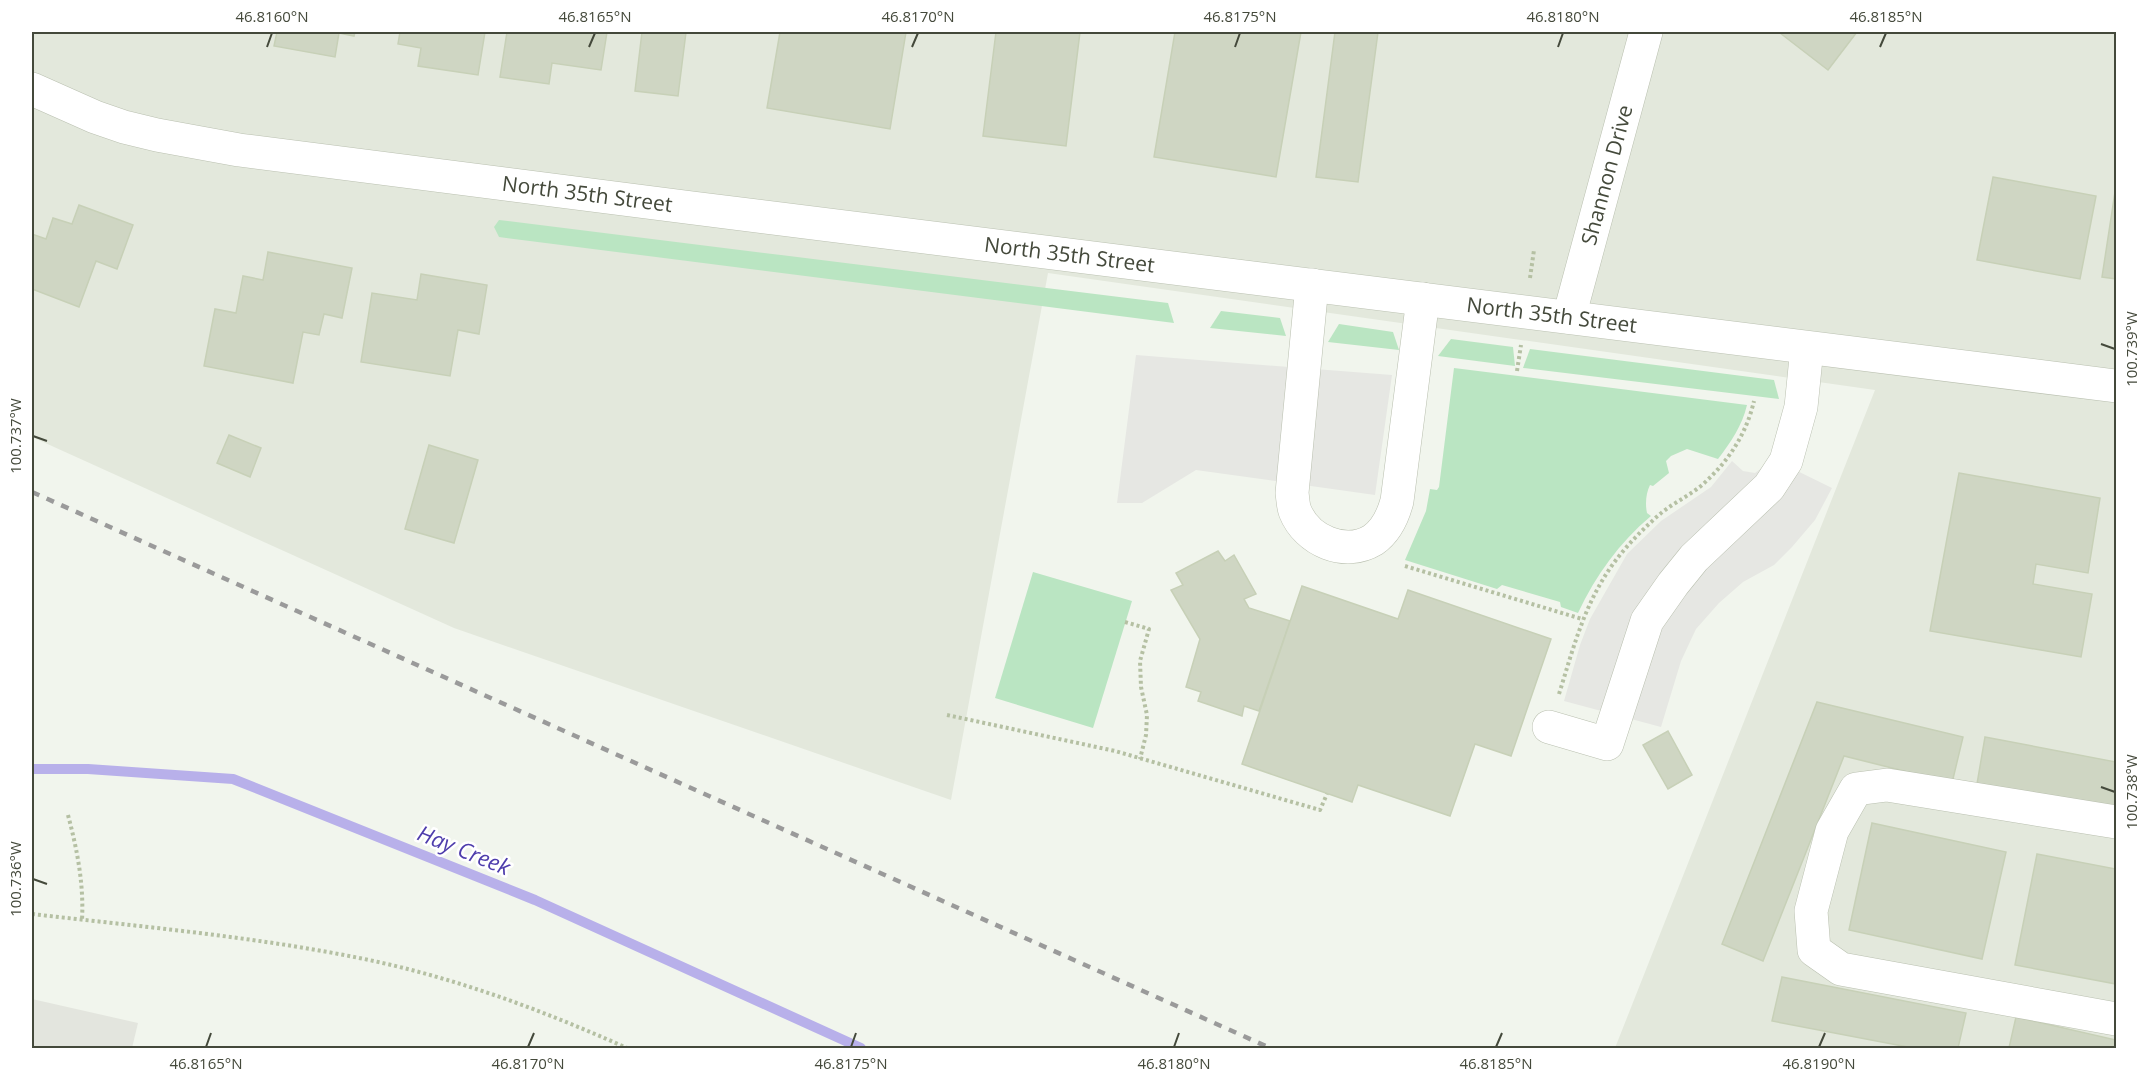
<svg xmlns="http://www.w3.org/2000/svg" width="2148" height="1080" viewBox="0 0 2148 1080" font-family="'Open Sans',sans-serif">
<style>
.residential{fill:#e3e8dc}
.industrial{fill:#e3e5de}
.green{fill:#bae5c2}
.parking{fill:#e6e7e3}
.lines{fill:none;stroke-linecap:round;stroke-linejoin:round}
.stream{stroke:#b8b0ea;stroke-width:10}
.building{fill:#cfd6c3;stroke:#c7d0b7;stroke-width:1.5}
.minor-casing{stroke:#bac0b0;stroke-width:34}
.path{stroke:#b5c0a3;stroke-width:4;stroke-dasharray:3 3;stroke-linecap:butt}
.minor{stroke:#fff;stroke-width:33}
.rail{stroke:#9a9a9a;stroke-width:4.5;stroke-dasharray:8 8;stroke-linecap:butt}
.ticks{fill:none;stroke:#44493b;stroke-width:2}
.labels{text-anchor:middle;stroke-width:5;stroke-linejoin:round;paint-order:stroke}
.street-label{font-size:21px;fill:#44493b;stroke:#fff}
.water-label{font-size:22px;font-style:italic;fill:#4e3dac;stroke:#fff}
.neatline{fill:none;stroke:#44493b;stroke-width:2}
.ticks-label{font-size:15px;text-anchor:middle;fill:#44493b}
</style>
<rect width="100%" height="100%" fill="#f1f5ed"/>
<path class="residential" d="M32 32H2116V1048H1615L1875 390 1048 273 951 800 454 628 32 437Z"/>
<path class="industrial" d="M32 999 138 1023 132 1048H32Z"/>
<g class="green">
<path d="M499 220 1168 303 1174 323 499 237 494 227Z"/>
<path d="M1221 311 1280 318 1286 336 1210 328Z"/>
<path d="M1339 324 1393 332 1399 350 1328 342Z"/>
<path d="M1451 339 1513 347 1515 366 1438 356Z"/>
<path d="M1530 349 1774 380 1779 399 1523 368Z"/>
<path d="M1454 368 1747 405C1742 426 1731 442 1718 459L1687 449 1671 456 1666 461 1669 473 1653 486 1650 485C1646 493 1645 504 1647 513L1651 516C1619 543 1596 575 1578 613L1561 607 1560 602 1502 585 1497 589 1405 560 1426 511 1430 489 1437 490 1439 487Z"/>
<path d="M1033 572 1132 601 1093 728 995 698Z"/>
</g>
<g class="parking">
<path d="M1136 355 1392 375 1375 495 1196 470 1142 503H1117Z"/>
<path d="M1769 457 1832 488 1815 520 1792 547 1774 565 1743 582 1719 603 1696 629 1681 661 1661 727 1564 701 1580 645 1590 619 1627 554 1661 521 1711 487 1732 461 1743 471 1755 473 1763 467Z"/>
</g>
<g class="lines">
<path class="stream" d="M32 769H88L233 779 535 900 861 1048"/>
</g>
<g class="building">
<path d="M277 32H355L354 36 339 33 335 57 274 46Z"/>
<path d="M400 32H485L478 75 418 66 421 48 398 44Z"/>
<path d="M507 32H607L601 70 552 63 549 84 500 77Z"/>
<path d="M642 32H686L678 96 635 91Z"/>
<path d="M780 32H906L890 129 767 108Z"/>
<path d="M996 32H1080L1066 146 983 136Z"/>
<path d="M1175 32H1301L1276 177 1154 157Z"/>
<path d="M1335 32H1378L1358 182 1316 177Z"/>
<path d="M1782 32H1857L1828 70 1780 33Z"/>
<path d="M1993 177 2096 196 2080 279 1977 260Z"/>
<path d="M2115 192H2116V279L2102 277Z"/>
<path d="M79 205 133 225 117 269 96 261 79 307 32 289V234L46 239 53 218 72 224Z"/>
<path d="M268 252 352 268 342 318 324 314 319 335 303 332 293 383 204 366 215 309 236 313 243 276 263 280Z"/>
<path d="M421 274 487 285 479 334 458 330 450 376 361 362 372 293 417 300Z"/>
<path d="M229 435 261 448 250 477 217 463Z"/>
<path d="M429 445 478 460 454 543 405 529Z"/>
<path d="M1959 473 2100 498 2088 573 2036 564 2033 584 2092 594 2081 657 1930 631Z"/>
<path d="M1218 551 1225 561 1234 555 1256 594 1244 599 1249 608 1290 621 1259 711 1244 706 1242 716 1198 701 1201 692 1186 687 1200 639 1171 590 1183 585 1176 573Z"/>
<path d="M1302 586 1398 619 1408 590 1551 639 1511 756 1475 744 1450 816 1358 785 1352 802 1242 764Z"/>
<path d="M1817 702 1963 737 1952 783 1844 756 1763 961 1722 944Z"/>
<path d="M1668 731 1692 775 1668 789 1643 745Z"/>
<path d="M1985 737 2116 762V809L1977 784Z"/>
<path d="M1872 823 2006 852 1982 959 1849 930Z"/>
<path d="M2037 854 2116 869V984L2015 965Z"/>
<path d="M1782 977 1966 1013 1958 1048H1913L1772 1021Z"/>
<path d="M2016 1017 2116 1040V1048H2009Z"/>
</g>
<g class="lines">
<g class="minor-casing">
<g id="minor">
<path id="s1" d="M32 89 95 117 124 127 157 135 239 150 693 208 2116 386"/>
<path d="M1312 285 1292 493C1293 499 1293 506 1295 511 1307 541 1345 557 1373 540 1386 531 1393 516 1397 501L1423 299"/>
<path id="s2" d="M1569 317 1646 32"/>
<path d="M1549 727 1607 744 1647 621 1673 584 1694 558 1769 487 1786 461 1801 407 1807 348"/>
<path d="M2116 822 1887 785 1856 789 1832 831 1811 911 1814 950 1841 969 2116 1019"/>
</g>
</g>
<g class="path">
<path d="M1530 278 1534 250"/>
<path d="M1517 371 1521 345"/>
<path d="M1405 566 1582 619"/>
<path d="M1125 622 1149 629 1140 661 1141 687 1147 715 1146 735 1140 759"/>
<path d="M1559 694C1574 646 1585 601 1616 560 1629 543 1644 528 1660 514 1673 503 1689 496 1702 485 1728 462 1746 435 1754 401"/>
<path d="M947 715 1115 751 1320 810 1327 794"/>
<path d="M68 815C77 849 84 884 82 920"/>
<path d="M32 914C144 927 259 937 369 960 459 979 544 1011 627 1048"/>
</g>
<use href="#minor" class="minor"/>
<path class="rail" d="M32 492 1270 1048"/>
</g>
<path class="ticks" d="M267 47 272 33M589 47 595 33M912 47 918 33M1235 47 1240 33M1558 47 1563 33M1880 47 1886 33M2101 344 2115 349M33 436 47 441M2101 787 2115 792M33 879 47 884M206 1047 211 1033M528 1047 534 1033M851 1047 856 1033M1174 1047 1179 1033M1496 1047 1502 1033M1819 1047 1825 1033"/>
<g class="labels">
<g class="street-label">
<text dy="7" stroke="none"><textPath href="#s2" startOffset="147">Shannon Drive</textPath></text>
<text dy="7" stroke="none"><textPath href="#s1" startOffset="568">North 35th Street</textPath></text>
<text dy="7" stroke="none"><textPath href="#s1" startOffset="1054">North 35th Street</textPath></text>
<text dy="7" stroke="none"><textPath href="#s1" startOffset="1540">North 35th Street</textPath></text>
</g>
<g class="water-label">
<text transform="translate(464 850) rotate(22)" y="8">Hay Creek</text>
</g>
</g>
<rect width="2148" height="1080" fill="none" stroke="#ffffff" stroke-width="66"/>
<rect x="33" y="33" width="2082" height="1014" class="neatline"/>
<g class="ticks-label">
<text x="272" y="22">46.8160°N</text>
<text x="595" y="22">46.8165°N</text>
<text x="918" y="22">46.8170°N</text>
<text x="1240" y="22">46.8175°N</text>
<text x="1563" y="22">46.8180°N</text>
<text x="1886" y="22">46.8185°N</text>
<text transform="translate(2132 349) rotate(-90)" y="5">100.739°W</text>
<text transform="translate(16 436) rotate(-90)" y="5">100.737°W</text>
<text transform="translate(2132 792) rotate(-90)" y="5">100.738°W</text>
<text transform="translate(16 879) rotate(-90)" y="5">100.736°W</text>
<text x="206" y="1069">46.8165°N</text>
<text x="528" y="1069">46.8170°N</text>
<text x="851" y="1069">46.8175°N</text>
<text x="1174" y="1069">46.8180°N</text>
<text x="1496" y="1069">46.8185°N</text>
<text x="1819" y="1069">46.8190°N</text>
</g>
</svg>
